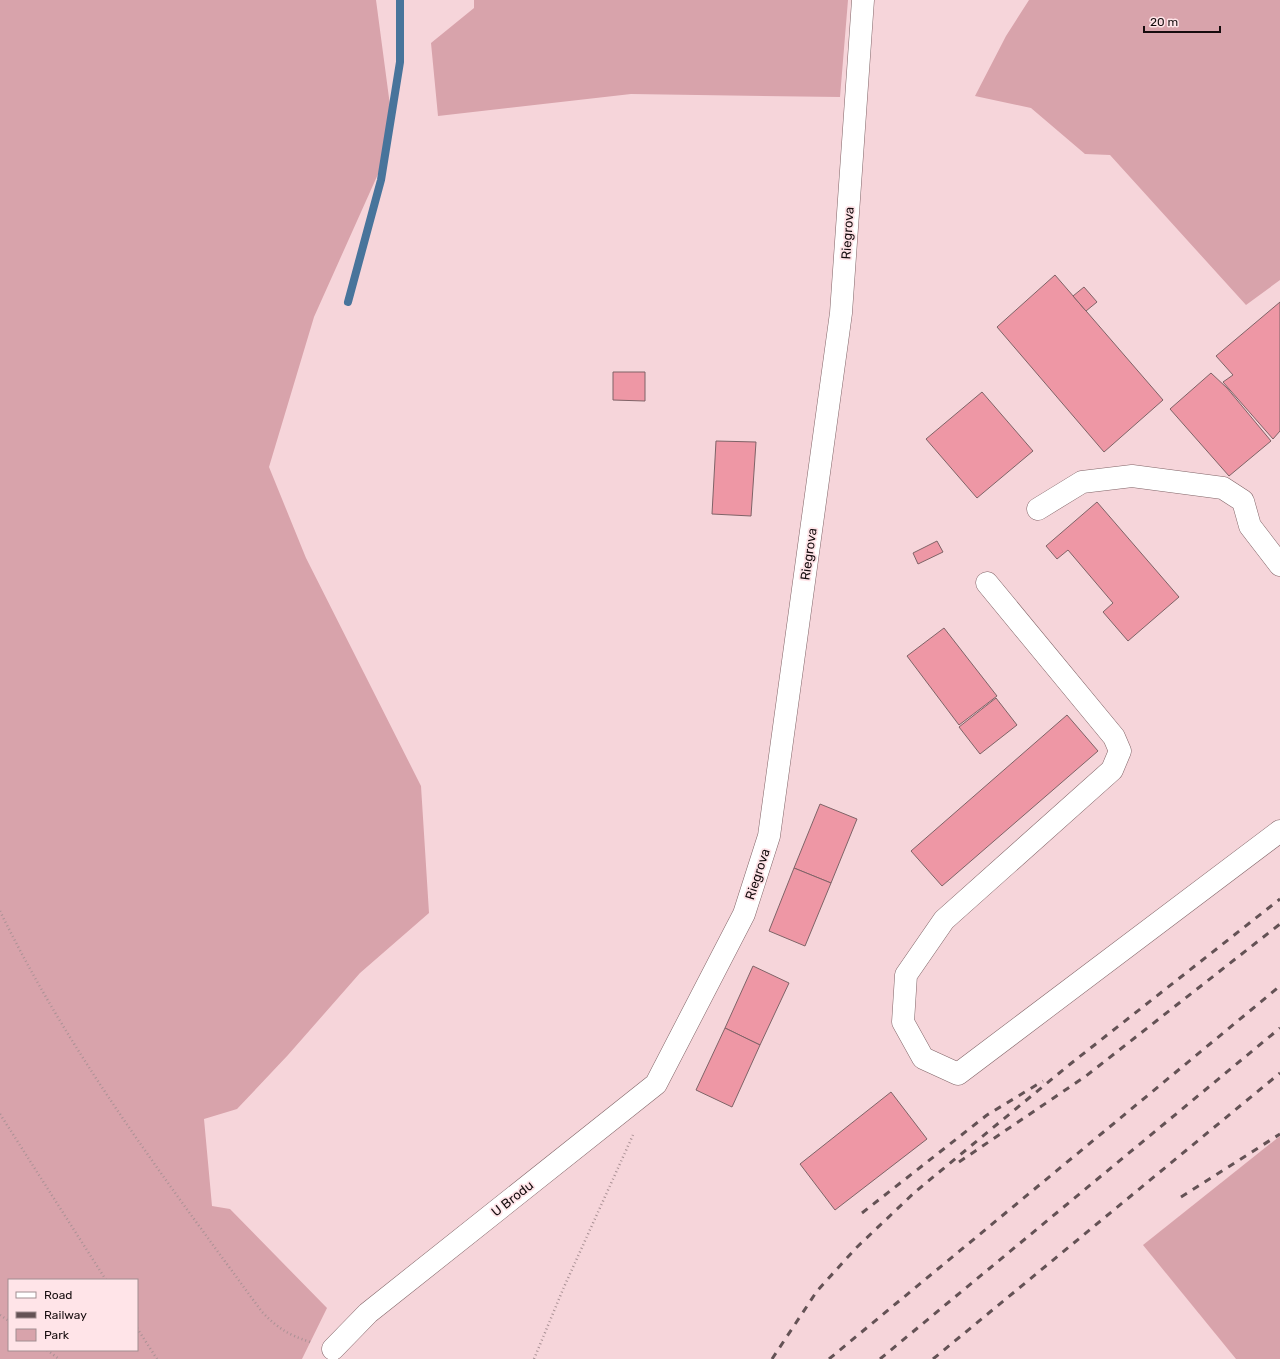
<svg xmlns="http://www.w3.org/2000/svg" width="1280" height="1359" viewBox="0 0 1280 1359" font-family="Rubik,sans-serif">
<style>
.green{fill:#d8a3ab;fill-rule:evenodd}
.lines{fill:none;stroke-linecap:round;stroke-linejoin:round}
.stream{stroke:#48749b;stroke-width:8}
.building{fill:#ee97a5;stroke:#7f6367}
.minor-casing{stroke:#806467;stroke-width:23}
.path{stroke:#aa9195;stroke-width:2.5;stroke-dasharray:1 3;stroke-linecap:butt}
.minor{stroke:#fff;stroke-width:22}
.rail{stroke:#645255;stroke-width:3;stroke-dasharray:7 7;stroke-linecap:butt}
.labels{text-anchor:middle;stroke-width:3.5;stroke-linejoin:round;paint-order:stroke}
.street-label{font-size:13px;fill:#160c0e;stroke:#ffe4e8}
</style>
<rect width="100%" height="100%" fill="#f6d5da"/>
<g class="green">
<path d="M0 0H376L391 113 387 154 314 317 269 467 306 558 421 786 429 913 360 973 288 1055 237 1109 204 1119 212 1206 230 1209 327 1308 302 1359H0ZM9 1280H137V1350H9Z"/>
<path d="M474 0H848L840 97 631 94 438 116 431 43 474 8Z"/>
<path d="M1029 0H1280V280L1246 305 1110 155 1085 154 1031 108 975 96 1006 36Z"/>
<path d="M1280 1136V1359H1236L1143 1245Z"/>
</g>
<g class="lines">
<path class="stream" d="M348 302 381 180 400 62V0"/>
</g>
<g class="building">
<path d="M1055 275 1163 400 1104 452 997 327Z"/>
<path d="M1084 287 1097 302 1086 311 1073 296Z"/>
<path d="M1280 302V431L1273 439 1223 382 1233 375 1216 356Z"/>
<path d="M613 372H645V401L613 400Z"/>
<path d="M1211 373 1227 388 1271 441 1229 476 1170 409Z"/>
<path d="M982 392 1033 451 977 498 926 439Z"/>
<path d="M716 441 756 442 751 516 712 514Z"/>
<path d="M1097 502 1179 597 1128 641 1103 612 1113 603 1068 550 1057 559 1046 546Z"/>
<path d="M937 541 943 552 918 564 913 553Z"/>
<path d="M944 628 997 696 959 725 907 656Z"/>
<path d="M996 698 1017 725 980 754 959 727Z"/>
<path d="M1067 715 1098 751 942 886 911 851Z"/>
<path d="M820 804 857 819 831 883 794 868Z"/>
<path d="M794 868 831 883 805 946 769 931Z"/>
<path d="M753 966 789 983 760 1045 725 1028Z"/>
<path d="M725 1028 760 1045 732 1107 696 1090Z"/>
<path d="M891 1092 927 1139 835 1210 800 1164Z"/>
</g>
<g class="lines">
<g class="minor-casing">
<g id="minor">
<path d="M1038 509 1082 482 1132 476 1223 488 1243 501 1250 526 1280 565"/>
<path d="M987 583 1114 737 1120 751 1112 770 944 920 906 975 903 1022 923 1058 958 1074 1280 831"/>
<path d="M333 1349 368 1313 656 1084 744 914 769 836 841 313 863 0"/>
</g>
</g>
<g class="path">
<path d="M0 911C70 1055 168 1183 262 1312 279 1329 287 1334 310 1342"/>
<path d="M0 1114 106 1280"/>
<path d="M0 1315 9 1321"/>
<path d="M137 1328 157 1359"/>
<path d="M47 1350 59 1359"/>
<path d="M534 1359 564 1287 633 1135"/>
</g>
<use href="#minor" class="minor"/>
<g class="rail">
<path d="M959 1162 1086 1076 1280 924"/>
<path d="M1181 1197 1280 1134"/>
<path d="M862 1213 987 1115 1043 1081"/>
<path d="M772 1359 817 1291 856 1248 915 1192 1069 1065 1280 899"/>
<path d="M829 1359 1280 986"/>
<path d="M880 1359 1280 1028"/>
<path d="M933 1359 1280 1073"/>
</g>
</g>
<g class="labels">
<g class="street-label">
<text transform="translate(847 233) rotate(-86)" y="5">Riegrova</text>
<text transform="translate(808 554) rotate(-82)" y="5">Riegrova</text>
<text transform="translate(757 874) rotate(-72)" y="5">Riegrova</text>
<text transform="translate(512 1198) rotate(-38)" y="5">U Brodu</text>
</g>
</g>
<rect x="8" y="1279" width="130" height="72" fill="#ffe4e8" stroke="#a28e91"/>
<rect x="16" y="1292" width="20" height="6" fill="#ffffff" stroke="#a28e91"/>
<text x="44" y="1299" font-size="12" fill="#160c0e">Road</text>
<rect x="16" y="1312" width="20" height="6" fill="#645255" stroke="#a28e91"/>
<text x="44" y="1319" font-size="12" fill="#160c0e">Railway</text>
<rect x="16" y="1329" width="20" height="12" fill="#d8a3ab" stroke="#a28e91"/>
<text x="44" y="1339" font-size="12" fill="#160c0e">Park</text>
<path d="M1144 26v6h76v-6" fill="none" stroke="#160c0e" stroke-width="2"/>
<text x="1150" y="26" font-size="12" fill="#160c0e" stroke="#ffe4e8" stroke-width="3" paint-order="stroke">20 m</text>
</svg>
